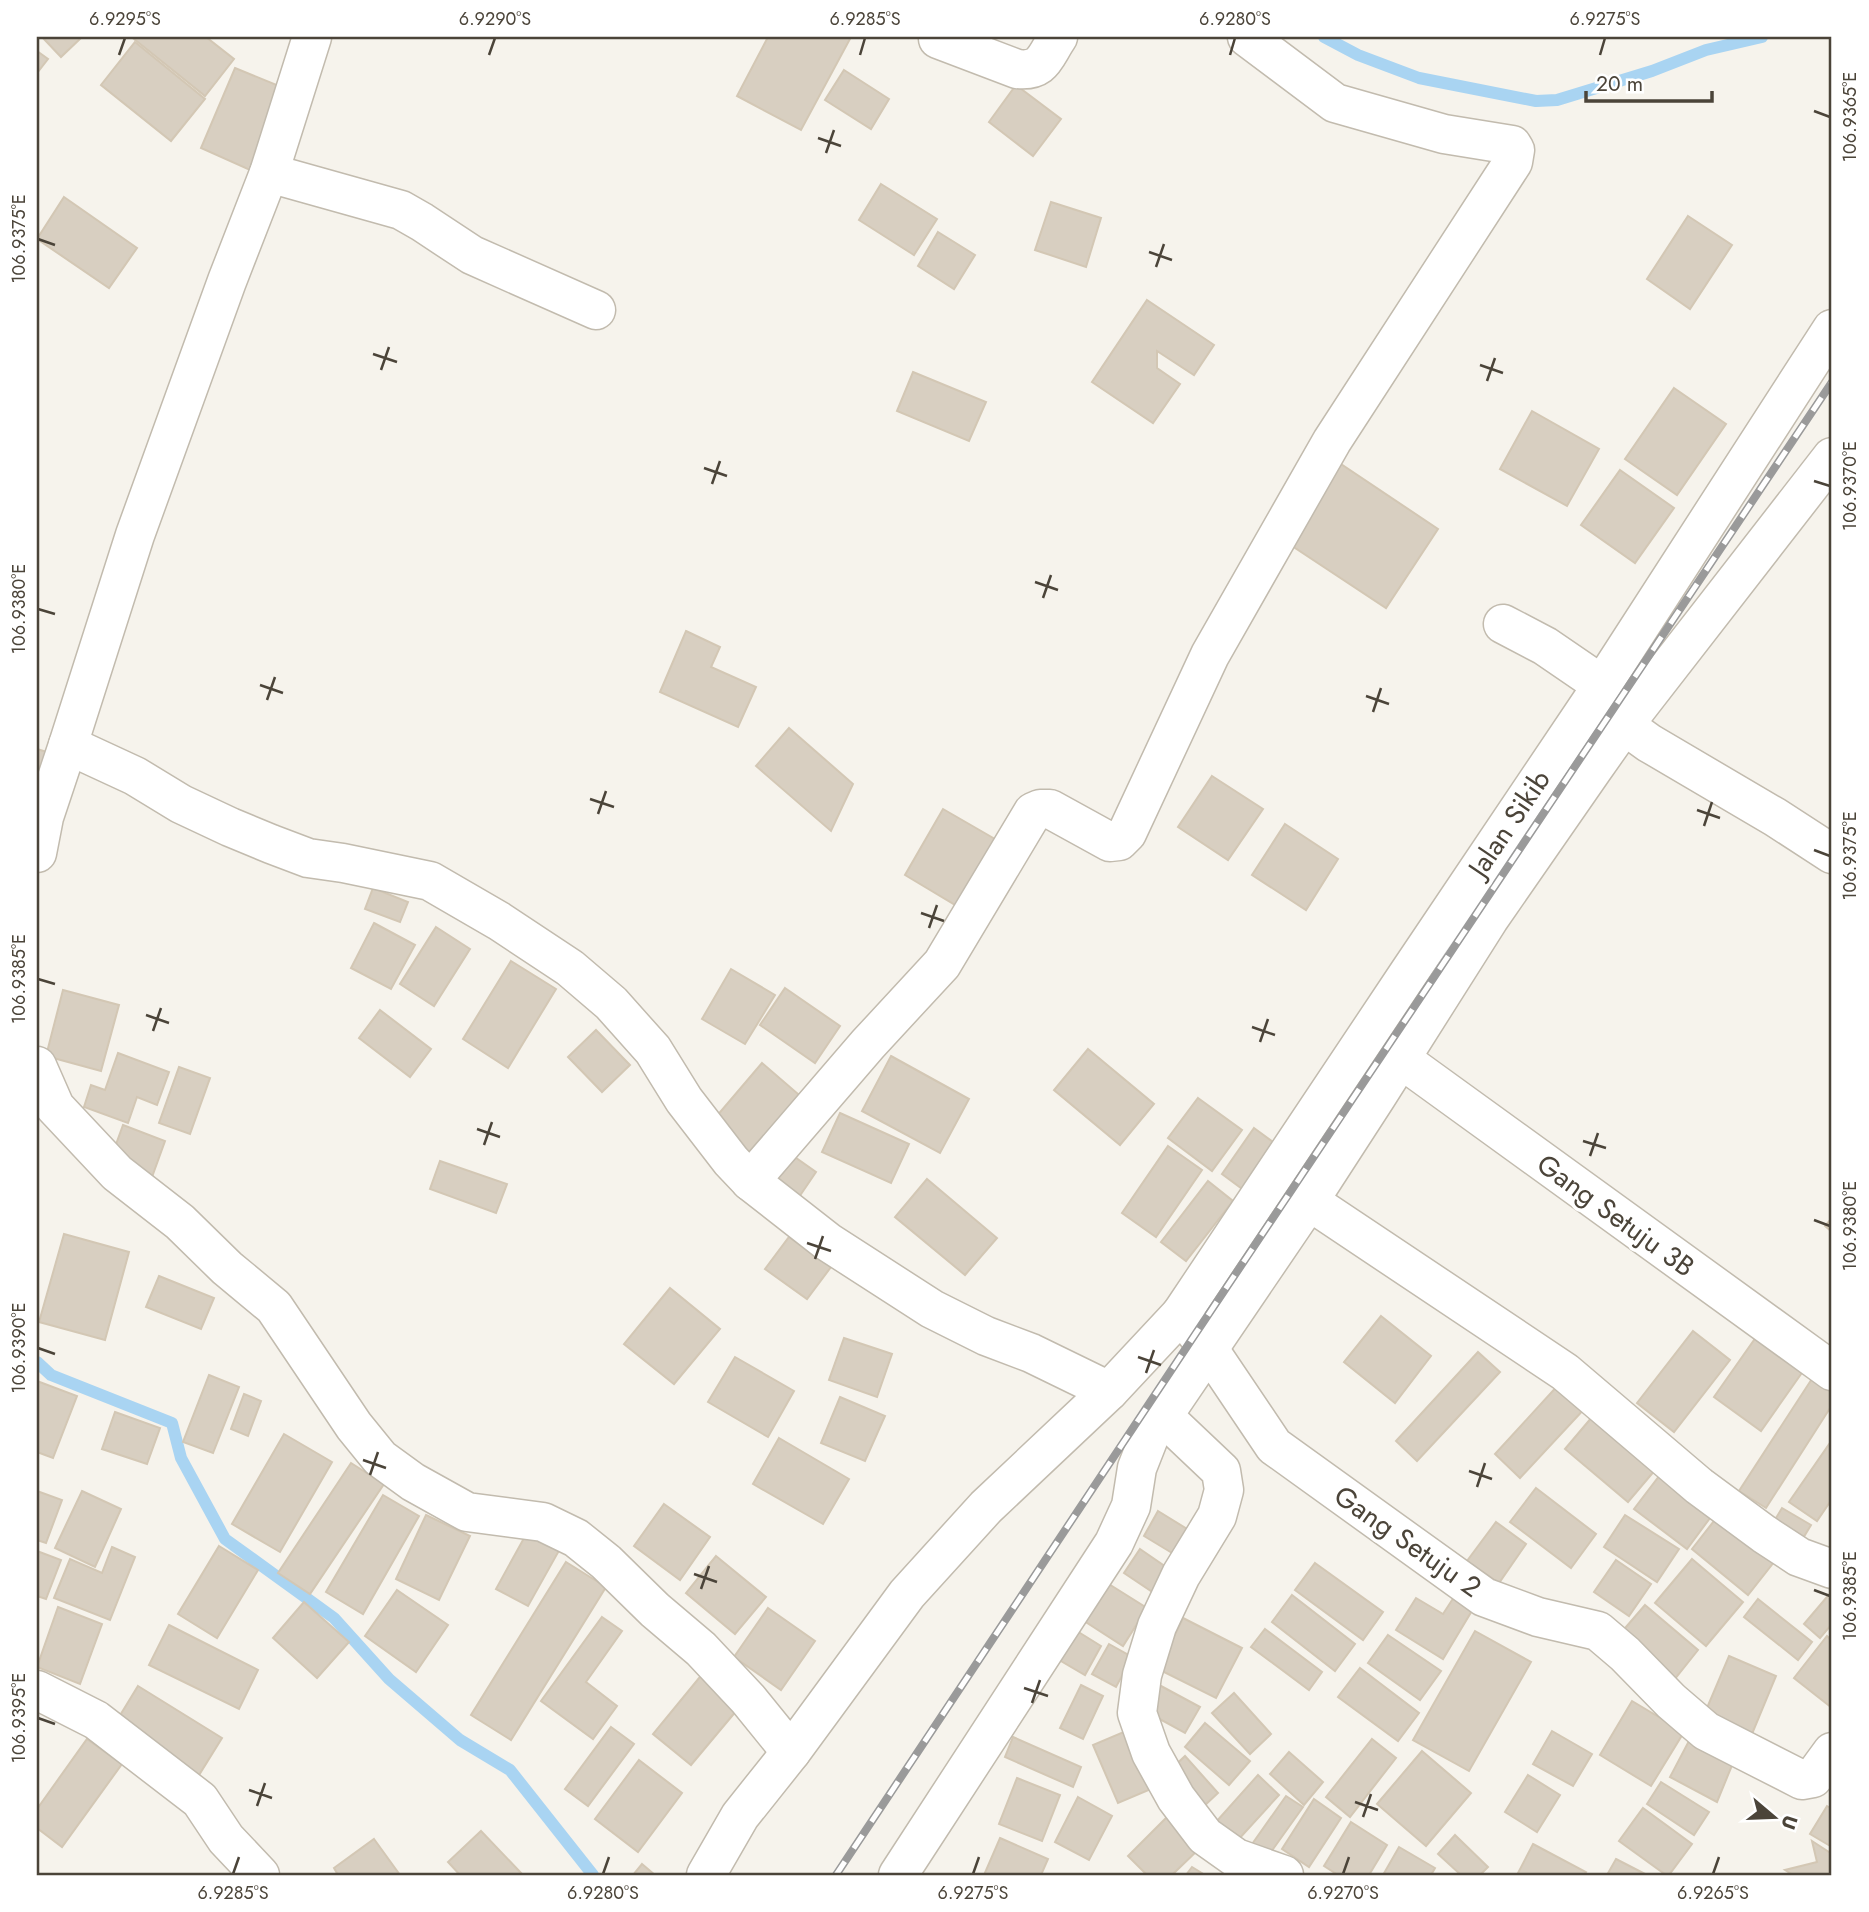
<svg xmlns="http://www.w3.org/2000/svg" width="1869" height="1912" viewBox="0 0 1869 1912" font-family="Jost,sans-serif">
<style>
.lines{fill:none;stroke-linecap:round;stroke-linejoin:round}
.stream{stroke:#a9d4f2;stroke-width:12}
.building{fill:#d8cfc1;stroke:#d3c7b4;stroke-width:2}
.street-casing{stroke:#c2bbae;stroke-width:41}
.street{stroke:#fff;stroke-width:38}
.rail-casing{stroke:#9a9a9a;stroke-width:8}
.rail{stroke:#fff;stroke-width:5;stroke-dasharray:16;stroke-linecap:butt}
.ticks{fill:none;stroke:#4b4439;stroke-width:2.5}
.labels{text-anchor:middle;stroke-width:7;stroke-linejoin:round;paint-order:stroke}
.street-label{font-size:28px;fill:#4b4439;stroke:#fff}
.neatline{fill:none;stroke:#4b4439;stroke-width:2.5}
.ticks-label{font-size:18px;text-anchor:middle;fill:#4b4439}
</style>
<rect width="100%" height="100%" fill="#f6f3ec"/>
<g class="lines">
<g class="stream">
<path d="M1324 37 1358 55 1419 78 1536 101 1557 100 1652 71 1706 50 1762 37"/>
<path d="M37 1362 51 1375 172 1423 181 1458 225 1539 334 1618 389 1679 460 1740 510 1770 593 1875"/>
</g>
</g>
<g class="building">
<path d="M42 37H82L61 57Z"/>
<path d="M136 37H206L234 59 205 96 134 39Z"/>
<path d="M768 37H851L801 130 737 96Z"/>
<path d="M135 42 205 99 171 141 101 85Z"/>
<path d="M37 51 48 59 37 73Z"/>
<path d="M235 68 284 88 250 170 201 148Z"/>
<path d="M844 70 889 99 871 129 825 100Z"/>
<path d="M1016 85 1061 119 1033 156 989 122Z"/>
<path d="M881 184 937 219 914 255 859 220Z"/>
<path d="M64 197 137 248 109 288 37 239Z"/>
<path d="M1051 202 1101 218 1086 267 1035 250Z"/>
<path d="M1688 216 1732 245 1690 309 1647 279Z"/>
<path d="M938 232 975 255 954 289 918 266Z"/>
<path d="M1147 300 1214 345 1194 375 1157 351V368L1180 384 1153 423 1092 382Z"/>
<path d="M913 372 986 402 969 441 897 411Z"/>
<path d="M1674 388 1726 424 1677 495 1625 459Z"/>
<path d="M1532 411 1599 449 1567 506 1500 469Z"/>
<path d="M1338 462 1438 529 1386 608 1286 542Z"/>
<path d="M1620 470 1674 508 1635 563 1581 525Z"/>
<path d="M686 631 720 647 711 667 756 687 738 727 660 692Z"/>
<path d="M789 728 853 784 831 831 756 766Z"/>
<path d="M37 749 50 753 37 797Z"/>
<path d="M1212 776 1263 809 1228 860 1178 827Z"/>
<path d="M943 809 995 839 957 906 905 875Z"/>
<path d="M1285 824 1338 859 1306 910 1252 875Z"/>
<path d="M373 888 408 902 400 922 365 909Z"/>
<path d="M374 923 415 945 391 989 351 968Z"/>
<path d="M436 927 470 949 434 1006 400 984Z"/>
<path d="M511 961 556 989 508 1068 463 1039Z"/>
<path d="M731 969 775 995 745 1044 702 1019Z"/>
<path d="M785 988 840 1026 815 1063 760 1025Z"/>
<path d="M63 990 119 1005 101 1071 46 1056Z"/>
<path d="M380 1010 431 1049 410 1077 359 1038Z"/>
<path d="M596 1030 630 1065 602 1092 568 1057Z"/>
<path d="M1088 1049 1154 1104 1120 1145 1054 1090Z"/>
<path d="M118 1053 169 1072 157 1105 137 1097 128 1123 84 1107 91 1085 105 1090Z"/>
<path d="M891 1056 969 1099 940 1153 862 1111Z"/>
<path d="M762 1063 805 1100 752 1161 710 1124Z"/>
<path d="M179 1067 210 1078 190 1134 159 1123Z"/>
<path d="M1198 1098 1242 1130 1212 1171 1168 1138Z"/>
<path d="M840 1113 909 1144 891 1183 822 1152Z"/>
<path d="M123 1125 165 1141 152 1177 110 1161Z"/>
<path d="M1254 1128 1277 1145 1245 1191 1222 1174Z"/>
<path d="M1168 1146 1202 1170 1156 1237 1122 1213Z"/>
<path d="M792 1155 816 1172 795 1203 770 1187Z"/>
<path d="M440 1161 507 1184 496 1213 430 1189Z"/>
<path d="M927 1179 997 1238 965 1275 895 1217Z"/>
<path d="M1208 1181 1233 1201 1186 1261 1161 1242Z"/>
<path d="M1832 1218V1232L1825 1226Z"/>
<path d="M64 1234 129 1252 105 1340 39 1322Z"/>
<path d="M789 1237 831 1267 807 1299 765 1269Z"/>
<path d="M159 1276 214 1298 201 1329 146 1307Z"/>
<path d="M670 1288 720 1329 674 1384 624 1344Z"/>
<path d="M1381 1316 1431 1356 1395 1403 1344 1362Z"/>
<path d="M1693 1331 1730 1360 1674 1432 1637 1403Z"/>
<path d="M1759 1333 1806 1367 1761 1431 1714 1397Z"/>
<path d="M844 1338 892 1354 877 1397 829 1380Z"/>
<path d="M1478 1352 1500 1372 1417 1461 1396 1441Z"/>
<path d="M735 1357 794 1391 768 1437 708 1402Z"/>
<path d="M1817 1371 1832 1380V1405L1766 1508 1739 1491Z"/>
<path d="M209 1375 239 1387 213 1453 183 1442Z"/>
<path d="M37 1381 77 1396 53 1458 37 1452Z"/>
<path d="M1561 1382 1587 1406 1520 1478 1495 1454Z"/>
<path d="M244 1394 261 1401 248 1436 231 1429Z"/>
<path d="M840 1397 885 1416 865 1461 821 1443Z"/>
<path d="M1598 1410 1661 1463 1628 1502 1565 1449Z"/>
<path d="M115 1412 160 1428 147 1464 102 1449Z"/>
<path d="M284 1434 332 1462 280 1552 232 1524Z"/>
<path d="M779 1438 849 1479 823 1524 753 1484Z"/>
<path d="M1832 1440V1499L1817 1521 1789 1502Z"/>
<path d="M351 1463 384 1484 310 1594 278 1573Z"/>
<path d="M1660 1475 1713 1514 1687 1549 1634 1509Z"/>
<path d="M1536 1488 1596 1534 1571 1568 1510 1522Z"/>
<path d="M37 1491 62 1500 46 1543 37 1540Z"/>
<path d="M82 1491 121 1509 95 1567 55 1548Z"/>
<path d="M383 1495 419 1516 363 1614 326 1592Z"/>
<path d="M664 1504 710 1537 680 1580 634 1546Z"/>
<path d="M1782 1508 1811 1525 1799 1545 1770 1528Z"/>
<path d="M1158 1511 1192 1532 1177 1556 1144 1536Z"/>
<path d="M1721 1512 1778 1557 1748 1595 1692 1549Z"/>
<path d="M426 1515 470 1536 439 1600 396 1579Z"/>
<path d="M1625 1515 1679 1549 1657 1582 1604 1547Z"/>
<path d="M1496 1522 1526 1544 1499 1583 1467 1561Z"/>
<path d="M529 1529 561 1547 528 1606 496 1589Z"/>
<path d="M219 1546 258 1570 217 1638 178 1614Z"/>
<path d="M112 1547 135 1557 110 1620 54 1598 70 1559 102 1573Z"/>
<path d="M1140 1549 1169 1569 1154 1593 1124 1573Z"/>
<path d="M37 1551 61 1560 46 1599 37 1596Z"/>
<path d="M716 1556 766 1597 735 1634 686 1593Z"/>
<path d="M1692 1559 1743 1602 1706 1646 1655 1603Z"/>
<path d="M1616 1560 1651 1584 1629 1616 1594 1592Z"/>
<path d="M566 1562 606 1587 511 1740 471 1715Z"/>
<path d="M1315 1563 1383 1612 1363 1640 1295 1590Z"/>
<path d="M1104 1581 1147 1608 1123 1646 1081 1619Z"/>
<path d="M397 1590 448 1625 416 1672 365 1636Z"/>
<path d="M1832 1591V1624L1820 1638 1804 1624Z"/>
<path d="M1292 1595 1355 1644 1335 1671 1272 1622Z"/>
<path d="M1454 1597 1473 1609 1443 1659 1396 1630 1416 1598 1443 1614Z"/>
<path d="M1758 1599 1812 1642 1798 1660 1744 1617Z"/>
<path d="M304 1602 349 1642 317 1678 273 1638Z"/>
<path d="M1645 1605 1698 1650 1674 1680 1620 1634Z"/>
<path d="M58 1607 102 1624 80 1684 37 1667Z"/>
<path d="M768 1608 815 1641 781 1690 734 1657Z"/>
<path d="M602 1617 622 1631 586 1682 617 1706 593 1739 541 1701Z"/>
<path d="M1183 1618 1242 1648 1216 1698 1158 1669Z"/>
<path d="M169 1625 258 1670 239 1709 149 1665Z"/>
<path d="M1072 1628 1101 1646 1085 1675 1054 1657Z"/>
<path d="M1265 1629 1322 1672 1309 1690 1251 1647Z"/>
<path d="M1475 1631 1531 1662 1469 1771 1413 1740Z"/>
<path d="M1388 1635 1441 1671 1420 1700 1368 1663Z"/>
<path d="M1827 1636 1832 1641V1708L1794 1678Z"/>
<path d="M1109 1644 1132 1657 1116 1687 1092 1674Z"/>
<path d="M1729 1656 1776 1676 1752 1734 1704 1715Z"/>
<path d="M1360 1668 1419 1713 1398 1741 1338 1697Z"/>
<path d="M704 1672 742 1704 691 1765 653 1734Z"/>
<path d="M1081 1685 1103 1696 1083 1739 1060 1728Z"/>
<path d="M138 1686 222 1738 199 1775 116 1722Z"/>
<path d="M1161 1686 1200 1707 1185 1733 1147 1712Z"/>
<path d="M1234 1693 1271 1734 1250 1754 1212 1713Z"/>
<path d="M1632 1701 1684 1732 1651 1786 1600 1755Z"/>
<path d="M1205 1723 1250 1761 1229 1785 1185 1747Z"/>
<path d="M611 1727 634 1744 588 1806 565 1789Z"/>
<path d="M1126 1731 1151 1789 1118 1803 1093 1745Z"/>
<path d="M1552 1731 1592 1754 1573 1786 1533 1764Z"/>
<path d="M1013 1737 1081 1767 1073 1787 1005 1757Z"/>
<path d="M87 1739 122 1764 62 1847 37 1828V1809Z"/>
<path d="M1372 1739 1396 1758 1350 1817 1326 1797Z"/>
<path d="M1690 1739 1735 1758 1717 1802 1670 1777Z"/>
<path d="M1422 1751 1471 1793 1426 1846 1377 1804Z"/>
<path d="M1289 1752 1323 1782 1304 1805 1270 1774Z"/>
<path d="M1185 1756 1218 1793 1203 1807 1170 1770Z"/>
<path d="M639 1760 682 1793 638 1852 595 1819Z"/>
<path d="M1258 1775 1279 1795 1237 1841 1216 1822Z"/>
<path d="M1528 1775 1560 1795 1537 1832 1505 1812Z"/>
<path d="M1017 1778 1060 1795 1042 1841 999 1824Z"/>
<path d="M1661 1782 1709 1812 1694 1835 1647 1804Z"/>
<path d="M1286 1796 1303 1807 1266 1859 1250 1847Z"/>
<path d="M1078 1797 1112 1816 1089 1860 1055 1842Z"/>
<path d="M1314 1799 1341 1818 1309 1867 1282 1849Z"/>
<path d="M1827 1806 1832 1809V1847L1810 1834Z"/>
<path d="M1643 1808 1692 1844 1669 1875H1666L1619 1841Z"/>
<path d="M1168 1816 1200 1848 1172 1875H1147L1128 1856Z"/>
<path d="M1351 1822 1387 1845 1369 1875H1338L1324 1866Z"/>
<path d="M481 1831 523 1875H460L448 1862Z"/>
<path d="M1455 1835 1488 1867 1480 1875H1461L1438 1854Z"/>
<path d="M1000 1838 1048 1859 1041 1875H984Z"/>
<path d="M374 1839 400 1875H338L334 1868Z"/>
<path d="M1812 1841 1832 1854V1875H1793L1785 1870 1817 1862Z"/>
<path d="M1533 1844 1586 1872 1584 1875H1517Z"/>
<path d="M1399 1847 1435 1868 1431 1875H1383Z"/>
<path d="M1616 1859 1647 1875H1607Z"/>
<path d="M642 1864 655 1875H633Z"/>
<path d="M1192 1867 1205 1875H1186Z"/>
</g>
<g class="lines">
<g class="street-casing">
<g id="street">
<path d="M938 39 1017 69C1044 72 1045 56 1058 37"/>
<path d="M269 173 401 210 422 222 472 255 596 310"/>
<path d="M1503 624 1545 646 1602 685"/>
<path d="M1624 725 1649 743 1775 817 1832 854"/>
<path d="M68 745 135 776 181 804 230 827 271 844 308 858 343 863 430 881 499 921 570 968 611 1003 653 1050 684 1100 731 1161 750 1181 828 1242 932 1309 986 1336 1031 1353 1109 1391"/>
<path d="M37 853 44 817 68 745 135 535 227 281 269 173 312 37"/>
<path d="M1401 1059 1832 1371"/>
<path d="M37 1066 55 1107 117 1173 180 1222 227 1268 274 1307 354 1426 380 1458 413 1482 467 1512 543 1522 576 1538 606 1562 655 1610 701 1649 748 1699 791 1752"/>
<path d="M750 1181 868 1044 942 964 1033 812 1040 809H1050L1110 842 1119 841 1127 833 1210 655 1332 441 1513 162 1515 150 1512 145 1444 134 1335 103 1247 37"/>
<path d="M1309 1201 1565 1372 1699 1486 1764 1534 1799 1557 1832 1569"/>
<path d="M1181 1314 1408 974 1595 696 1832 329"/>
<path d="M1164 1417 1221 1471 1224 1490 1217 1516 1181 1575 1157 1626 1142 1675 1137 1713 1151 1753 1176 1798 1205 1836 1236 1858 1284 1875"/>
<path d="M37 1690 96 1720 200 1800 226 1839 260 1875"/>
<path d="M706 1875 740 1816 791 1752 907 1594 986 1507 1109 1391 1181 1314 1208 1348 1274 1446 1484 1597 1538 1617 1598 1631 1625 1654 1671 1701 1706 1731 1802 1780 1813 1778 1832 1752"/>
<path d="M898 1875 1114 1543 1131 1506 1137 1468 1150 1435 1309 1201 1377 1096 1489 919 1593 769 1624 725 1832 457"/>
</g>
</g>
<use href="#street" class="street"/>
<g class="rail-casing">
<path id="rail" d="M836 1875 1196 1333 1832 382"/>
</g>
<use href="#rail" class="rail"/>
</g>
<path class="ticks" d="M119 55 125 38M489 55 495 38M860 55 865 38M1230 55 1235 38M1600 55 1605 38M1814 111 1830 117M818 138 841 146M826 153 834 130M38 239 55 245M1149 252 1172 260M1156 267 1164 244M373 354 397 362M1480 365 1503 373M381 370 389 347M1487 381 1495 358M704 468 727 476M1814 481 1830 486M712 484 720 461M1035 582 1058 590M1043 598 1051 575M38 609 55 614M260 685 283 693M1366 696 1389 704M267 700 275 677M1373 712 1381 688M590 799 614 807M1697 810 1720 818M598 814 606 791M1704 826 1712 802M1814 850 1830 856M921 913 944 921M929 928 937 905M38 979 55 984M146 1015 169 1023M1252 1027 1275 1035M153 1031 161 1008M1260 1042 1268 1019M477 1129 500 1137M1583 1141 1606 1148M484 1145 492 1122M1590 1156 1598 1133M1814 1220 1830 1226M807 1243 831 1251M815 1259 823 1236M38 1348 55 1354M1138 1357 1161 1365M1146 1373 1154 1350M363 1460 386 1468M1469 1471 1492 1479M370 1475 378 1452M1477 1487 1485 1463M694 1574 717 1582M701 1589 709 1566M1814 1590 1830 1596M1024 1688 1048 1696M1032 1703 1040 1680M38 1718 55 1724M249 1790 272 1798M1355 1802 1378 1810M257 1806 265 1783M1363 1817 1371 1794M233 1874 239 1857M603 1874 609 1857M973 1874 979 1857M1343 1874 1349 1857M1713 1874 1719 1857"/>
<g class="labels">
<g class="street-label">
<text transform="translate(1509 823) rotate(-56)" y="10">Jalan Sikib</text>
<text transform="translate(1616 1215) rotate(36)" y="10">Gang Setuju 3B</text>
<text transform="translate(1408 1541) rotate(35)" y="10">Gang Setuju 2</text>
</g>
</g>
<rect width="1869" height="1912" fill="none" stroke="#ffffff" stroke-width="77"/>
<g transform="translate(1774 1817) rotate(109)" stroke="#ffffff" stroke-width="5" paint-order="stroke">
<path d="M0-5L12 26L0 18L-12 26Z" fill="#4b4439"/>
<text y="-10" font-size="19" font-weight="bold" text-anchor="middle" fill="#4b4439">U</text>
</g>
<path d="M1586 91v10h126v-10" fill="none" stroke="#4b4439" stroke-width="3.5"/>
<text x="1596" y="91" font-size="21" fill="#4b4439" stroke="#ffffff" stroke-width="5" paint-order="stroke">20 m</text>
<rect x="38" y="38" width="1792" height="1836" class="neatline"/>
<g class="ticks-label">
<text x="125" y="25">6.9295°S</text>
<text x="495" y="25">6.9290°S</text>
<text x="865" y="25">6.9285°S</text>
<text x="1235" y="25">6.9280°S</text>
<text x="1605" y="25">6.9275°S</text>
<text transform="translate(1850 117) rotate(-90)" y="6">106.9365°E</text>
<text transform="translate(19 239) rotate(-90)" y="6">106.9375°E</text>
<text transform="translate(1850 486) rotate(-90)" y="6">106.9370°E</text>
<text transform="translate(19 609) rotate(-90)" y="6">106.9380°E</text>
<text transform="translate(1850 856) rotate(-90)" y="6">106.9375°E</text>
<text transform="translate(19 979) rotate(-90)" y="6">106.9385°E</text>
<text transform="translate(1850 1226) rotate(-90)" y="6">106.9380°E</text>
<text transform="translate(19 1348) rotate(-90)" y="6">106.9390°E</text>
<text transform="translate(1850 1596) rotate(-90)" y="6">106.9385°E</text>
<text transform="translate(19 1718) rotate(-90)" y="6">106.9395°E</text>
<text x="233" y="1899">6.9285°S</text>
<text x="603" y="1899">6.9280°S</text>
<text x="973" y="1899">6.9275°S</text>
<text x="1343" y="1899">6.9270°S</text>
<text x="1713" y="1899">6.9265°S</text>
</g>
</svg>
